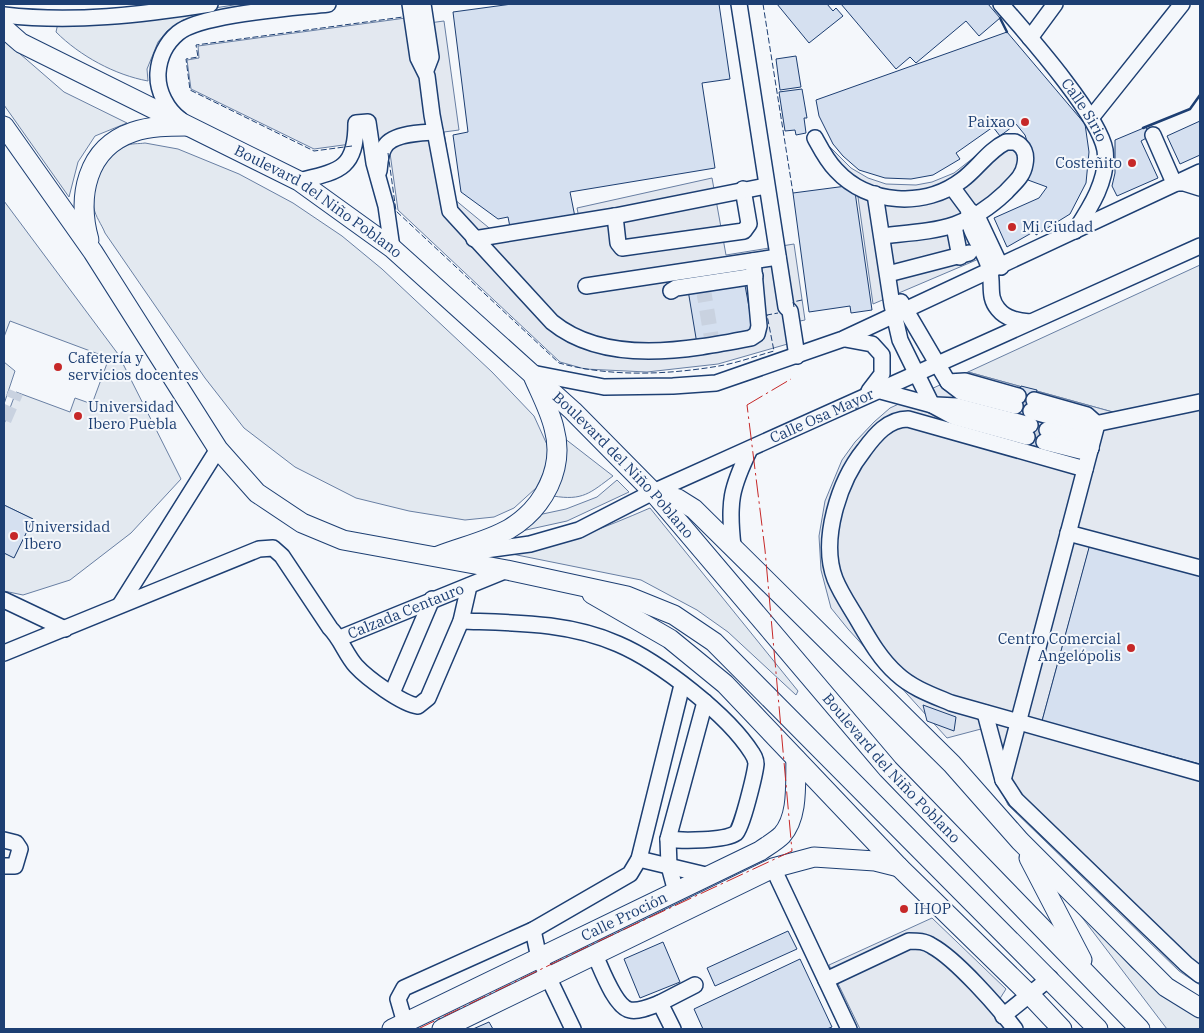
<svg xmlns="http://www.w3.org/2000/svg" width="1204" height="1033" viewBox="0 0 1204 1033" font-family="'IBM Plex Serif',serif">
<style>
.green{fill:#e3e9f0;stroke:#687fa3}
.parking{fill:#e3e8f0;stroke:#687fa3}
.building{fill:#d5e0f0;stroke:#1d3f73}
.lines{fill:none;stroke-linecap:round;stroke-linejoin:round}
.minor-tunnel{stroke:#c9d2e0;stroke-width:15;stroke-dasharray:15 8;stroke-linecap:butt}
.minor-casing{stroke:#1d3f73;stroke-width:18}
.major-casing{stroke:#1d3f73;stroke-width:21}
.minor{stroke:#f4f7fb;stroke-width:15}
.major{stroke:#f4f7fb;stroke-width:19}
.fence{stroke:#1d3f73;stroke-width:1;stroke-dasharray:6 2.5;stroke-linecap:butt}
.wall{stroke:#1d3f73;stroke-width:2.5}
.power{stroke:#c62828;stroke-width:1;stroke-dasharray:18 4 2.5 4;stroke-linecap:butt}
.poi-dot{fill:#c62828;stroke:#f4f7fb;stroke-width:2}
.labels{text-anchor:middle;stroke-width:4;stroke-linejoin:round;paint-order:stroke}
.street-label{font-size:15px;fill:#1d3f73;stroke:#f4f7fb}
.poi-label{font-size:15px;fill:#1d3f73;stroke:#f4f7fb;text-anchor:start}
</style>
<rect width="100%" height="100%" fill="#f4f7fb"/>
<g class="green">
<path d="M240 4H290L183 20 167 31 158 42 147 69 148 81C115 75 80 56 56 32L58 23H119Z"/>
<path d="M4 40 64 92 127 123 95 136 78 162 69 197 4 105Z"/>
<path d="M145 143 178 149 239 174 293 203 342 236 382 269 492 372 534 416 549 449 547 466 536 488 514 508 494 517 465 520 409 511 356 498 295 467 244 428 205 378 105 233C102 225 95 216 94 208 91 185 104 155 126 146 131 143 139 144 145 143Z"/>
<path d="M4 201 118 354 181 479 131 533 70 580 23 595 4 591V553L14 557 33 519 4 505V424L16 392 70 412 75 398 92 404 109 358 10 321 4 337Z"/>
<path d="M1200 265V397L1120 414 968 372Z"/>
<path d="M4 362 15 371 4 404Z"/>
<path d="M564 438 613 476C590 493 583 501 553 496Z"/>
<path d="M617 480 629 492 567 521 517 532 538 515 566 509 597 497Z"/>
<path d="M650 508 798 691 796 695 728 632 697 610 641 580 512 554C561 545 604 528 650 508Z"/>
<path d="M1065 895 1132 968 1200 1018V1029H1167Z"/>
</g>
<g class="parking">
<path d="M428 15 429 23 444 21 459 130 444 132 454 199 494 232 579 218 577 208 712 178 726 255 794 244 805 320 795 322 798 341 718 364 647 372 585 369 560 362 398 210 388 139 314 149 191 89 187 60 199 58 198 46Z"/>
<path d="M1000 137 1027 161 978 209 981 258 873 304 856 183 820 153 830 147 851 168 868 178 886 184 916 185 932 182 954 173Z"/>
<path d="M968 372 1120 414 1200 397V574L1090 545 1042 721 1200 764V985L1179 971 1008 805 998 783 981 729 947 738 848 629 831 608 821 570 819 536 825 501 842 460 855 442 874 422 890 408Z"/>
<path d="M932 918 1006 989 994 1008 1008 1029H860L829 965Z"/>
</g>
<g class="building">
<path d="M512 4H719L730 79 702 83 715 168 570 192 575 217 510 227 508 217 498 219 461 192 453 135 468 132 453 12Z"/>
<path d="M777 4H827L833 11 836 8 843 16 809 43Z"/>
<path d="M841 4H988L1000 18 979 36 966 21 916 63 910 57 896 69Z"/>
<path d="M1007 32 1085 124 1089 152 1086 183 1070 214 1036 235 1035 231 1007 247 994 218 1039 198 1047 187 1028 180 1033 159 1025 135 1016 124 1000 136 993 127 956 153 960 159 933 175 911 179 885 178 859 170 843 156 833 144 819 116 816 100Z"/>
<path d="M796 56 801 87 780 90 776 59Z"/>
<path d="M802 89 807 118H804L806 133 796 135 795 130 785 131 779 92Z"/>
<path d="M1200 121V155L1180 164 1167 136Z"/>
<path d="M1146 127 1150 136 1141 141 1158 178 1117 196 1112 186 1115 173V140Z"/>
<path d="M854 185 872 310 851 313 850 306 809 312 793 193Z"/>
<path d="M744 280 754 334 697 344 688 290Z"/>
<path d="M1021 386 1037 390 1029 418 1013 413Z"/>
<path d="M1033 416 1049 421 1042 448 1026 444Z"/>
<path d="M4 505 33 519 14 558 4 553Z"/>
<path d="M1090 544 1200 574V764L1042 721Z"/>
<path d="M923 705 956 717 954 731 927 721Z"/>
<path d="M788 931 797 949 715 986 707 968Z"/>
<path d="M663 942 680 982 640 998 624 959Z"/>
<path d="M800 959 832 1027 827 1029H703L694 1009Z"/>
<path d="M489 1022 493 1029H473Z"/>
</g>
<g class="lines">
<g class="minor-tunnel">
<path d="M703 287 712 341"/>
<path d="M1016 401 1032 406"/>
<path d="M4 420 16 392"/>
<path d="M1029 431 1045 435"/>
</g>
<g class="minor-casing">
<g id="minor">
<path d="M410 4 418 58 427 76 432 115 450 211 552 322C606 366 689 350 751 338L757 334 759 326 753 261"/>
<path d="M423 4 431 57 426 70"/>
<path d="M739 4 786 307 790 311 797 356"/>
<path id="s1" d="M1001 4C1026 33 1099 115 1105 150 1109 179 1090 208 1075 231"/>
<path d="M4 15C73 23 141 15 210 4"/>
<path d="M1030 38 1055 4"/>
<path d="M1091 118 1182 4"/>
<path d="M181 120C167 110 157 91 158 73 159 58 166 43 178 33 201 14 294 8 328 4"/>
<path d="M1153 135 1174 183H1184L1200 188"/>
<path d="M815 138C821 149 827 161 836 170 868 205 925 208 962 180 977 169 989 150 1006 142H1015C1024 146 1027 154 1025 164 1023 177 1014 183 1006 192 965 231 936 230 882 236"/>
<path d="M379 171C380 164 380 154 384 148 391 133 421 133 435 132"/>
<path d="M299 181C340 171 356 169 356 123L368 122 374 163 386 206 392 248"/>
<path d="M952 187 969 210 977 216 1001 267"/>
<path d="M875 194 892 305 900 340 932 405 954 417 1027 437"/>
<path d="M969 211C966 233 987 250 990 272 993 286 988 297 998 309 1006 319 1018 321 1030 322"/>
<path d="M615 216 618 243 622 248 744 231 749 224 743 189"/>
<path d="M954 226 960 257"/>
<path d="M474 239 615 216 766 186"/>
<path d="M888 274 969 253"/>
<path d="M586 286 778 257"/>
<path d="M671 291 676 288 755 276"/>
<path d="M901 302 948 382 961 392 1015 406"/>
<path d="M845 339 872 344 882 355V374L869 391"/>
<path d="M532 373 604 387 673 386 716 383 843 339 1200 172"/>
<path d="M948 382 965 381 1018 396"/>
<path d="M877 390 936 406"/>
<path d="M1034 400 1087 415 1097 424"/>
<path d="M936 405 957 406 1030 425"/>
<path d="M1031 411 1085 426 1200 402"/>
<path d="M1047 430 1083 439 1091 448"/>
<path d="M1044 442 1080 451 1091 448"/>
<path d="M1085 469 908 419C888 419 875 435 864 450 839 481 820 540 835 579 841 594 851 608 859 622 870 641 881 660 897 674 912 688 932 695 951 703L1200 773"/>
<path d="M1068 533 1200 568"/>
<path d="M733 546C728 502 731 488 750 449"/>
<path id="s2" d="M464 553 530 544 579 530 653 492 1200 246"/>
<path d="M4 600 65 629"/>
<path d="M120 605 218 449"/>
<path d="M461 621C515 623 568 622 618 644 660 662 728 715 752 753 754 756 756 760 756 764 755 774 742 828 736 833 725 841 682 841 668 839"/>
<path id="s3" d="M340 638 507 570"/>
<path d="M4 653 259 549 273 548 282 556 330 628C341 639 346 655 356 666 367 678 402 704 418 706L428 698 461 621 469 586"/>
<path d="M392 693 432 599"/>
<path d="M985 713 1003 780 1016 800 1186 964 1200 975"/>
<path d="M1003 780 1097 424"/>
<path d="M4 840 16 843 20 849 15 866H4"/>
<path d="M639 859 710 876"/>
<path d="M773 868 849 1029"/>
<path d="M676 892 669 866 668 839 705 702"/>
<path d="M533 930 539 958 573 1029"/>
<path d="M595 955C601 968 615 1007 630 1010 639 1012 652 1006 660 1003L673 1029"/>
<path d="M826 980 909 941C918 941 925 941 932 946 956 959 998 1007 1015 1029"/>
<path d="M660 1003 695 985"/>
<path d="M1003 1016 1050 978"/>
<path d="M405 1023 398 999 404 988 533 930 630 874 639 859 682 685"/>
</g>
</g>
<g class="major-casing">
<g id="major">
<path id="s4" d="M4 28 21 43 299 181 392 248 573 411 653 492 888 769 1140 1029"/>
<path d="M4 126 93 252 218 449 257 493 302 523 343 540 507 570 627 596 674 615 714 642 1098 1029"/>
<path d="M89 240C77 197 86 148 133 132 150 126 169 126 187 126"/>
<path d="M653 492 678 499 694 509 952 764 1020 841 1166 987 1200 1008"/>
<path d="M438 556C461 547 488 541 509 529 544 508 565 468 554 428 550 411 541 394 534 378"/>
<path d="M592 594 670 639 725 684 899 867 1030 995 1062 1029"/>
<path d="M1029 858 1082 960"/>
<path id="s5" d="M392 1029 760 851C767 846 776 841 782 835 799 816 795 782 796 759"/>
<path d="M442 1029 773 868 814 857 875 861 899 867"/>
</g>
</g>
<use href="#minor" class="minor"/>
<use href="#major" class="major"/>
<g class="fence">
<path d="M763 4 793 193"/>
<path d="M352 146 314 151 190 90 186 59 198 57 196 45 403 17"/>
<path d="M388 153 396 211 559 363C610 377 666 375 719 366 737 363 756 356 774 351L767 315 778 313"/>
<path d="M794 307 793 302 802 300"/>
</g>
<g class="wall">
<path d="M1000 18 1007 32"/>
<path d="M1143 128 1190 109 1200 95"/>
</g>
<g class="power">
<path d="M747 405 791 379"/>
<path d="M418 1029 595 943 792 851 765 550 747 405"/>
</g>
</g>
<g class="poi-dot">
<circle cx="1025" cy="122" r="5"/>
<circle cx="1132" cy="163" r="5"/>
<circle cx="1012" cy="227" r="5"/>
<circle cx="58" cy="367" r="5"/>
<circle cx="78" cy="416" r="5"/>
<circle cx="14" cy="536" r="5"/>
<circle cx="1131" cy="648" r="5"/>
<circle cx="904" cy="909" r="5"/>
</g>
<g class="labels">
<g class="street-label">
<text dy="5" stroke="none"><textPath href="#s1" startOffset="135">Calle Sirio</textPath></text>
<text dy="5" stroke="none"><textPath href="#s4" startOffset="360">Boulevard del Niño Poblano</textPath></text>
<text dy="5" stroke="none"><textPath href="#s2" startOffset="386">Calle Osa Mayor</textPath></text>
<text dy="5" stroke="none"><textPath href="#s4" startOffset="765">Boulevard del Niño Poblano</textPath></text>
<text dy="5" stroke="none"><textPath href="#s3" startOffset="71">Calzada Centauro</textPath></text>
<text dy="5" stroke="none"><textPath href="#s4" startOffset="1170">Boulevard del Niño Poblano</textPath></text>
<text dy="5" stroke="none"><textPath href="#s5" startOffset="258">Calle Proción</textPath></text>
</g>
<g class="poi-label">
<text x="1015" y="127" text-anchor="end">Paixao</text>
<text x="1122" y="168" text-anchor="end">Costeñito</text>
<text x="1022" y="232">Mi Ciudad</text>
<text x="68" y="363">Cafetería y<tspan x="68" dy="17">servicios docentes</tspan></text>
<text x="88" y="412">Universidad<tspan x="88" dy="17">Ibero Puebla</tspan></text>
<text x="24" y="532">Universidad<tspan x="24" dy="17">Ibero</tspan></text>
<text x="1121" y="644" text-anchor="end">Centro Comercial<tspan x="1121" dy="17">Angelópolis</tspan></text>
<text x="914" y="914">IHOP</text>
</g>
</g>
<rect width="1204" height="1033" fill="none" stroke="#1d3f73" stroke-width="10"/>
</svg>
